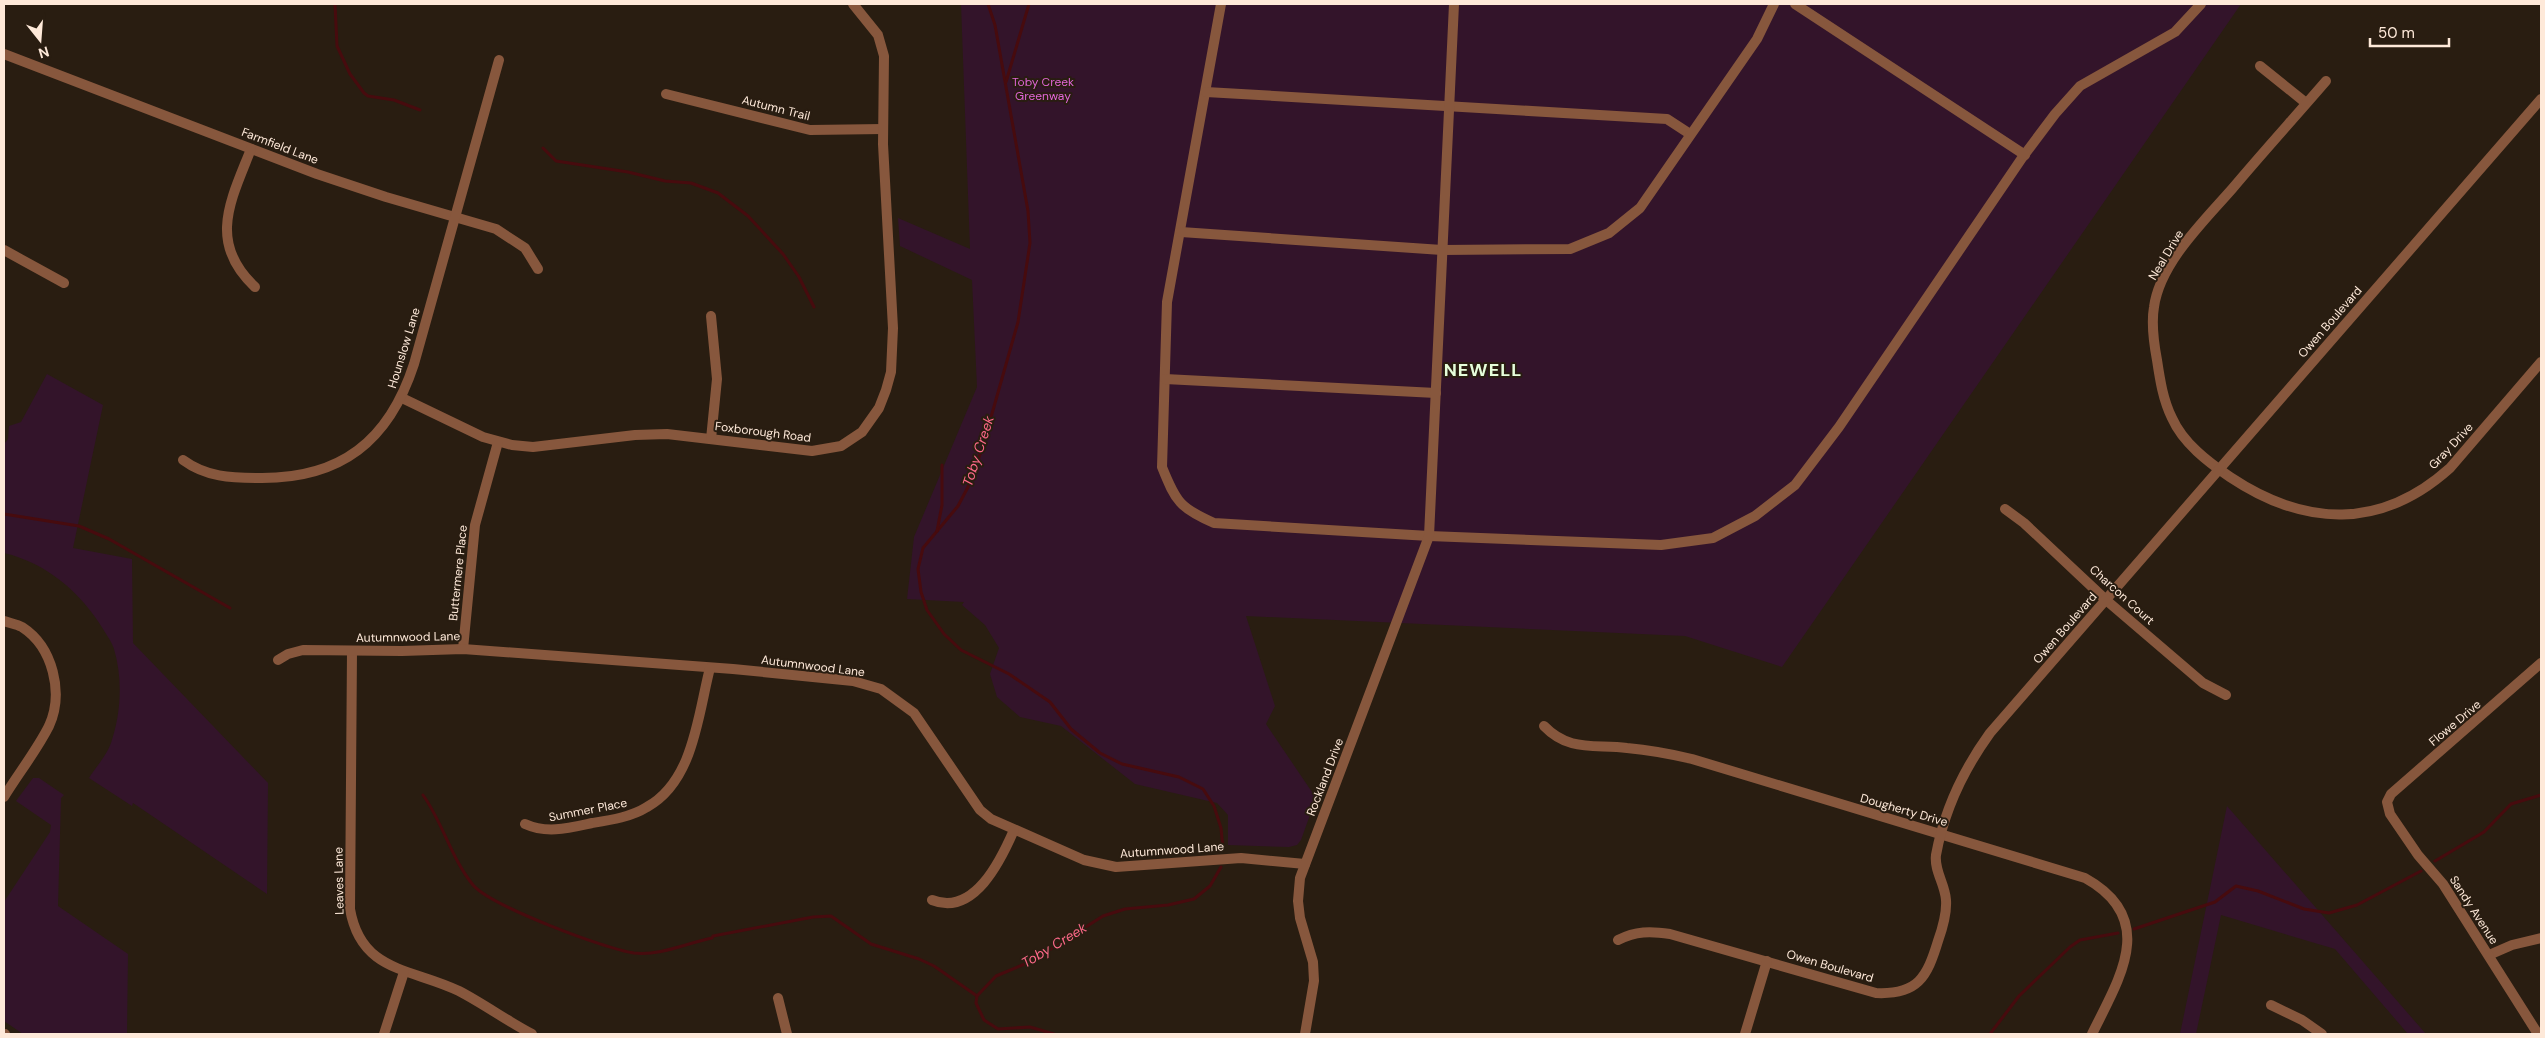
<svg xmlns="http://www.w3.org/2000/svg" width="2545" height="1038" viewBox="0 0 2545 1038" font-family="'DM Sans',sans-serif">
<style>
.green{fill:#33142a}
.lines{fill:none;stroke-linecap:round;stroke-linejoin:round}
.stream{stroke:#470b0e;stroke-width:3}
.minor{stroke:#87573d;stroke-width:10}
.labels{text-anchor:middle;stroke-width:4;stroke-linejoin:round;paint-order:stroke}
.park-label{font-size:12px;fill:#df65d6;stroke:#291d11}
.street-label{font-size:12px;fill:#fee9d9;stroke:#291d11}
.water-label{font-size:14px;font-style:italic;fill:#fd6989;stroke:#291d11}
.district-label{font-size:18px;font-weight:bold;letter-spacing:1px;fill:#e6fedb;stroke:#291d11}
</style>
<rect width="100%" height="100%" fill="#291d11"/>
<g class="green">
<path d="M961 4H2241L1782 667 1685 636 1246 616 1275 706 1266 724 1316 798 1301 840 1297 845 1289 847 1228 845V815L1217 803 1135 784 1061 726 1020 717 997 697 990 674 999 648 985 625 962 605 964 602 907 599 914 537 977 387 972 280 900 246 898 218 970 249Z"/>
<path d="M47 374 103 405 73 548 132 559 133 643 268 783 267 894 133 803 132 806 89 778C96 767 107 755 111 743 121 714 123 679 114 649 112 642 107 636 103 629 81 593 47 563 4 553V444L8 439 9 426 21 422Z"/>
<path d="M33 778H39L64 795 61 798 58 906 128 954 127 1034H23L4 1021V902L50 832 51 825 16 801Z"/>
<path d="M2227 806 2426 1034H2408L2335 949 2221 915 2196 1034H2180Z"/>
</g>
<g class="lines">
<g class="stream">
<path d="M335 4 337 46 350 74 364 93 368 96 394 100 420 110"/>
<path d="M988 4 995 25 1028 211 1030 243 1018 322 982 449 968 487 958 506 923 548 918 569 921 592 927 610 944 634 961 650 1009 674 1050 702 1071 729 1100 753 1122 764 1179 777 1203 789 1214 806 1221 828 1223 849"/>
<path d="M1006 82 1029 4"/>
<path d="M543 148 556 161 628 172 665 181 691 183 718 193 748 216 783 254 799 277 814 307"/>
<path d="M4 514 79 526 109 539 230 608"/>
<path d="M937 531 942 505V465"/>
<path d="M423 795C443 823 451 858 473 885 491 906 605 949 634 953 660 956 687 943 712 938L713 936 813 917 831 916 871 944 919 959 934 966 977 996"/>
<path d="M2435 861 2484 832 2511 804 2541 795"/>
<path d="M2134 929 2215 902 2236 886 2258 891 2304 909 2329 913 2357 905 2421 871"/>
<path d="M1054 1034 1030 1027 998 1029 984 1020 976 1003 977 996 996 976 1032 961 1103 916 1125 909 1168 905 1194 899 1210 886 1221 867"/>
<path d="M1990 1034 2019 996 2070 947 2080 940 2118 933"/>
</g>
<g class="minor">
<path d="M1221 4 1167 302 1162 467C1176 502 1180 508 1214 523L1429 536 1661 545 1713 538 1755 516 1795 485 1839 427 2022 158 2055 114 2080 86 2175 32 2201 4"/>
<path d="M1795 4 2025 155"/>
<path d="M4 54 317 174 386 197 496 229 525 248 538 269"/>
<path d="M2260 66 2306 103"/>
<path d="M2326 81C2295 117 2263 152 2232 189 2204 221 2160 263 2154 307 2151 324 2154 344 2157 360 2160 380 2163 400 2172 418 2183 443 2208 462 2230 477 2305 527 2381 530 2450 468L2541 362"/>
<path d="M1206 92 1667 119 1690 134"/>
<path d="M666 94 810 130 883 129"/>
<path d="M251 149C231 200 207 242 255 287"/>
<path d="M1181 232 1442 250 1570 249 1609 233 1640 208 1757 39 1774 4"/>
<path d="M4 250 64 283"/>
<path d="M1165 379 1436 393"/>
<path d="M402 398 483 437 512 445 533 447 635 435 667 434 812 451 841 446 862 432 879 408 886 390 891 372 893 328 883 144 884 56 878 35 853 4"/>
<path d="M711 439 717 379 711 316"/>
<path d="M183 460C206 477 231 478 259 478 341 479 389 441 414 364L499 60"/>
<path d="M2005 509 2024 523 2106 600 2203 683 2226 695"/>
<path d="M4 621C9 623 17 624 22 627 53 647 64 693 49 726 37 750 18 774 4 797"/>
<path d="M463 649 475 525 498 442"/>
<path d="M352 651 350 909C361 973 412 968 459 991 484 1004 507 1021 532 1034"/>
<path d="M278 660 288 654 303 650 402 651 463 649 733 669 853 681 881 689 914 713 980 810 991 819 1084 860 1116 867 1241 858 1305 864"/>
<path d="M1544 726C1569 752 1594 744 1627 748 1649 750 1671 754 1692 759L2085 878C2159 919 2119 979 2092 1034"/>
<path d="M525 824C547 834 569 828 592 823 611 820 631 817 647 807 694 781 698 714 710 668"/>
<path d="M932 900C974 917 1001 860 1014 830"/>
<path d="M1618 940C1636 931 1650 931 1670 934L1876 993C1918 995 1927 977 1938 941 1943 927 1947 914 1946 900 1945 884 1934 871 1936 855 1944 811 1964 769 1990 733L2541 99"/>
<path d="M2489 955 2512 945 2541 938"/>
<path d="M778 998 787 1034"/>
<path d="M2271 1005 2302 1020 2322 1034"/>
<path d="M4 1034H5"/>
<path d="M384 1034 404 972"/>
<path d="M1305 1034 1314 981 1313 962 1300 918 1298 901 1300 878 1429 536 1454 4"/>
<path d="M1745 1034 1767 961"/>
<path d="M2538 1034 2443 884 2418 855 2390 814 2387 802 2391 794 2541 663"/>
</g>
</g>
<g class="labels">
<g class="park-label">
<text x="1043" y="86">Toby Creek<tspan x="1043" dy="14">Greenway</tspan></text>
</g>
<g class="street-label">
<text transform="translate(776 108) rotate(14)" y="4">Autumn Trail</text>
<text transform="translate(280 146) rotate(21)" y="4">Farmfield Lane</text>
<text transform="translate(2166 255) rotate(-59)" y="4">Neal Drive</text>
<text transform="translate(2330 322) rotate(-49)" y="4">Owen Boulevard</text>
<text transform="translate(404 348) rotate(-73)" y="4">Hounslow Lane</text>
<text transform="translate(763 432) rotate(7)" y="4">Foxborough Road</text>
<text transform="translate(2451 446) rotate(-47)" y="4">Gray Drive</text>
<text transform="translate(458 573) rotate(-84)" y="4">Buttermere Place</text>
<text transform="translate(2122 595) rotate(42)" y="4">Charcon Court</text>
<text transform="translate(2065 628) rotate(-49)" y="4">Owen Boulevard</text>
<text transform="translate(408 637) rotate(-1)" y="4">Autumnwood Lane</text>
<text transform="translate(813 666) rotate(7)" y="4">Autumnwood Lane</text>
<text transform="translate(2455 723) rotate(-40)" y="4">Flowe Drive</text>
<text transform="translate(1325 777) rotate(-69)" y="4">Rockland Drive</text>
<text transform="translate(588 810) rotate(-11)" y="4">Summer Place</text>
<text transform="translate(1904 810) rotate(16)" y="4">Dougherty Drive</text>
<text transform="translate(1172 850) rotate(-4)" y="4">Autumnwood Lane</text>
<text transform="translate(339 881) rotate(-91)" y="4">Leaves Lane</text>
<text transform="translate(2474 910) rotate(57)" y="4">Sandy Avenue</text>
<text transform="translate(1830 966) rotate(16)" y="4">Owen Boulevard</text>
</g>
<g class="water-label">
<text transform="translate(978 451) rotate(-72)" y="5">Toby Creek</text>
<text transform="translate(1054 945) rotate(-31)" y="5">Toby Creek</text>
</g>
<g class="district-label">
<text x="1483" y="376">NEWELL</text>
</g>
</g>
<rect width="2545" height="1038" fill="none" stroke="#fee9d9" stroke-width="10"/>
<g transform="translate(40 40) rotate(163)" stroke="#291d11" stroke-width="4" paint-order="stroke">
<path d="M0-4L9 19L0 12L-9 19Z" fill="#fee9d9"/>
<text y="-8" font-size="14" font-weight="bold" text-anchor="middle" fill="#fee9d9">N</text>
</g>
<path d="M2370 38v8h79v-8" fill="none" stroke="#fee9d9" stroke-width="2.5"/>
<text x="2378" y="38" font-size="15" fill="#fee9d9" stroke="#291d11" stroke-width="4" paint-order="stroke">50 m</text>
</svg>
